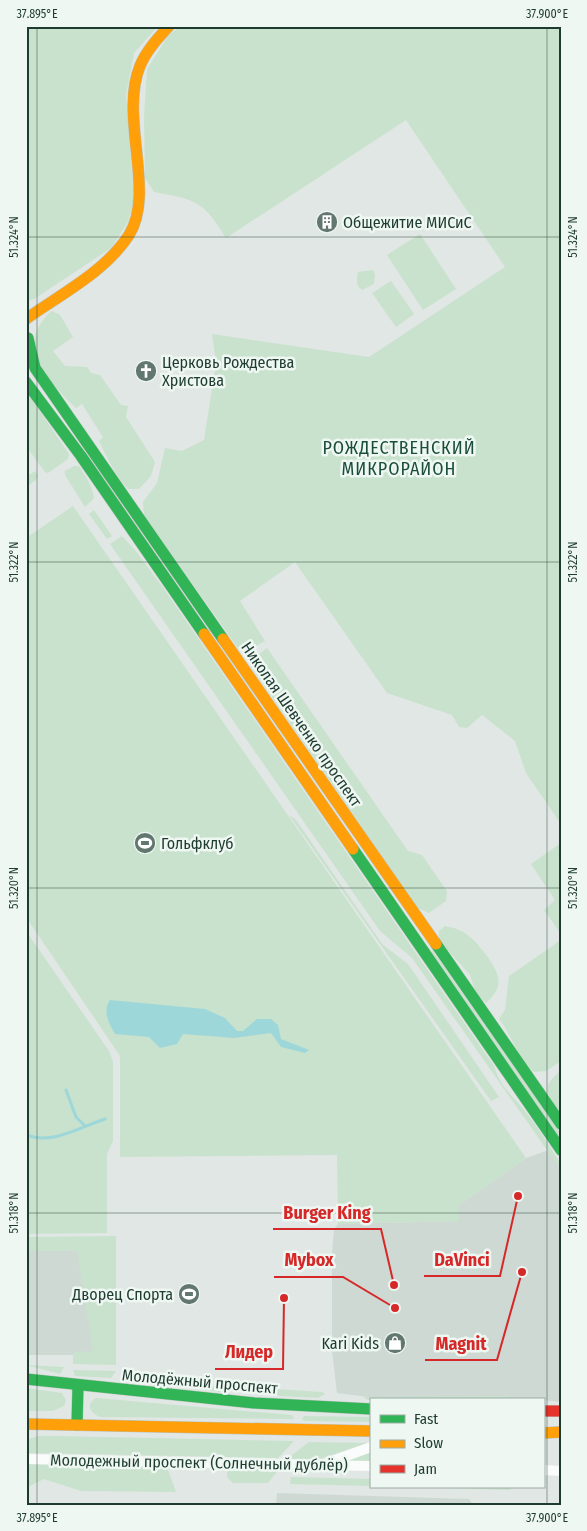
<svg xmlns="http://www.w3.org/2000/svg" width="587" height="1531" viewBox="0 0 587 1531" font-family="'Fira Sans Condensed',sans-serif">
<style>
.built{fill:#ced9d3}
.green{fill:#c9e2cd}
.water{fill:#9ed7d9}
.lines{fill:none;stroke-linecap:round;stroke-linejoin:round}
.stream{stroke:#9ed7d9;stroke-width:3}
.fast-casing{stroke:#bac4bf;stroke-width:12}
.slow-casing{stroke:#bac4bf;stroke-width:12}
.jam-casing{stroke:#bac4bf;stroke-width:12}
.street{stroke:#fafbfb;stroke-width:10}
.fast{stroke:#30b455;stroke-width:11}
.slow{stroke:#ff9f0a;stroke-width:11}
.jam{stroke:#e5322d;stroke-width:11}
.ticks{fill:none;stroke:#1e3b30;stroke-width:1;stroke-opacity:0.45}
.labels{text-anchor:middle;stroke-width:5;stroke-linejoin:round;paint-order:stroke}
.poi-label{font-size:16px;fill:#1e3b30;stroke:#eef7f2;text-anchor:start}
.street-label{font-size:16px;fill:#1e3b30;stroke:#eef7f2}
.neighbourhood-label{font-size:18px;letter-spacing:1px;fill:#1a4e3b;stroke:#eef7f2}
.leader{fill:none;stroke:#d62828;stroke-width:2}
.callout-dot{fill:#d62828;stroke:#eef7f2;stroke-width:2}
.callout-label{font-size:18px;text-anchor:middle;font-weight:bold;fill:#d62828;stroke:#eef7f2;stroke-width:5;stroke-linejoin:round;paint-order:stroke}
.neatline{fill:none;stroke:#1e3b30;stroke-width:2}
.ticks-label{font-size:12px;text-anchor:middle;fill:#1e3b30}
</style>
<rect width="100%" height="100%" fill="#e1e7e4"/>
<g class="built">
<path d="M549 1150 561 1166V1402L543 1400 376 1398 337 1393 332 1351V1254L334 1229 338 1224 458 1221 459 1205 526 1158Z"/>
<path d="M26 1247H80L98 1355H26Z"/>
<path d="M277 1493 469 1499 473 1505H276Z"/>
</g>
<g class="green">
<path d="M26 26H158L134 53 126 95 134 199 128 222 111 248 34 299 26 301Z"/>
<path d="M180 26H561V824L526 773 515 741 482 715 467 728 459 727 452 715 387 693 295 562 240 601 265 641 247 651H240L144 515 143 502 157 483 165 448 182 451 204 440 216 363 212 334 369 357 505 267 406 120 226 238C203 201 197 200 154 192L145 178 144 117 147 69 168 36Z"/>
<path d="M420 234 456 289 423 310 387 255Z"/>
<path d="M373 270 375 275 374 284 362 290C355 285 357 279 358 272Z"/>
<path d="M391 281 414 314 396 327 372 293Z"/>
<path d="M52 311 60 315 73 337 53 351 65 366 87 367 91 373 100 375 121 405 128 406 126 417 155 462 151 476 139 489H128C115 475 108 459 99 441L103 437 82 404 76 408C48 381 13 344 52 311Z"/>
<path d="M26 391 69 454 68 459 48 473 45 472 26 446Z"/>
<path d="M74 466H79C86 477 92 485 94 498L85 507 65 475V471Z"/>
<path d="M35 471 38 476 36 480 26 487V477Z"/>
<path d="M73 506 526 1158 459 1205V1221L338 1224 337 1155 120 1157V1056L26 917V538Z"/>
<path d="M94 510 112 536 107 539 89 514Z"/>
<path d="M122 536 135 550 164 589 494 1066C501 1088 511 1094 525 1111 538 1127 549 1146 561 1164V1170L412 958 380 931 110 544Z"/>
<path d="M267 648 408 851 422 855 447 891 446 901 429 913 418 908 249 664 250 661Z"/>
<path d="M289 815 296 820 383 945 408 964 499 1097 491 1101Z"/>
<path d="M561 843V934L544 910 555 900 531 864Z"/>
<path d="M445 926C465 929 475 940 487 956 500 975 505 986 486 1003L476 993 470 975 439 940V931Z"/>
<path d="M26 931 109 1051 113 1062V1141L107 1154V1233L26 1234Z"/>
<path d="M561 940V1061L546 1071 534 1072C516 1057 513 1036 499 1019L505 1010 509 976Z"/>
<path d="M433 951 561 1134V1142L431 952Z"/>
<path d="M561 1071V1114C548 1095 539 1087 561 1071Z"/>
<path d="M116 1236V1365L73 1364V1352L93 1351 77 1251H26V1237Z"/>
<path d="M26 1365 64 1367 60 1374Z"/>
<path d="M73 1370 116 1371 111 1378 75 1376Z"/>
<path d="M129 1380 228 1387 227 1390 221 1392Z"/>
<path d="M26 1388 62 1393 66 1401 64 1406 53 1411H26Z"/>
<path d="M273 1389 322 1392 325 1394 318 1398 281 1396 277 1395Z"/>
<path d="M508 1396V1399L503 1400H368L363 1397Z"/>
<path d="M96 1398 292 1415 294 1419 100 1417C90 1413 85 1404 96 1398Z"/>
<path d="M304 1416 371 1417V1422L304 1421 302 1419Z"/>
<path d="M38 1436H57L294 1441 278 1458 26 1453V1440Z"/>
<path d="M309 1442 368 1443 319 1459H287Z"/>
<path d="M371 1451V1461H347Z"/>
<path d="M26 1464 167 1467 176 1492 81 1491 44 1479 26 1488Z"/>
<path d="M233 1469H279L268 1483H233L227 1477V1472Z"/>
<path d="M291 1477 371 1479V1486L290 1484Z"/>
<path d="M415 1487H512L510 1490Z"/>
</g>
<path class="water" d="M110 1000 205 1009 225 1018 237 1031H243L257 1019H271L278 1025 281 1039 309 1050 305 1053 281 1047 271 1033 234 1038 183 1034 177 1044 160 1048 149 1037 115 1034C109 1024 102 1011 110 1000Z"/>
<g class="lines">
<g class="stream">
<path d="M66 1090 76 1117 85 1126"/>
<path d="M26 1135C53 1145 80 1127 105 1119"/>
</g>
<g class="fast-casing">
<g id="fast">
<path d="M28 338 35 368 223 639"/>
<path d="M26 382 81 456 204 634"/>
<path d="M353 849 561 1150"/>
<path d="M436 944 561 1124"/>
<path d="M26 1379 254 1403 371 1409"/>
<path d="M77 1425 78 1385"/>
</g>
</g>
<g class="slow-casing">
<g id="slow">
<path d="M26 319C61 294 105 272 129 235 156 192 119 117 140 66 146 51 158 38 169 26"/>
<path d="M204 634 353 849"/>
<path d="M223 639 436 944"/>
<path d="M26 1424 371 1431"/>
<path d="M543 1433 561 1432"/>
</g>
</g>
<g class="jam-casing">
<path id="jam" d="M543 1411H561"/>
</g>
<g class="street">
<path d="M26 1459 371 1466"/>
<path d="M327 1463 371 1447"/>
<path d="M543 1470 561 1471"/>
</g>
<use href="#fast" class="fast"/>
<use href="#slow" class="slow"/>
<use href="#jam" class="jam"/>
</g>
<path class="ticks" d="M37 26V1505M547 26V1505M26 237H561M26 562H561M26 888H561M26 1213H561"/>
<defs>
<g id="building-disc" transform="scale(1.125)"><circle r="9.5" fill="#62776f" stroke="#eef7f2"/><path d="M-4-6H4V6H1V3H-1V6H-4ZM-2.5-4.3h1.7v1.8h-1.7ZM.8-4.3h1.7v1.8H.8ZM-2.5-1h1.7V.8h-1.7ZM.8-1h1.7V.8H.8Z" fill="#fff"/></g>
<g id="church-disc" transform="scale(1.125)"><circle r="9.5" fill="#62776f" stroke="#eef7f2"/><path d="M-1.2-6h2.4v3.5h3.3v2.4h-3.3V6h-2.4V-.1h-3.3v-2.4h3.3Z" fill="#fff"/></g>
<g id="stadium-disc" transform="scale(1.125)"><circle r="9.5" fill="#62776f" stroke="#eef7f2"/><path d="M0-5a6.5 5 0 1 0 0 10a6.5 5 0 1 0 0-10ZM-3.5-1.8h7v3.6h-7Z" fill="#fff"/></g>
<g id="shop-disc" transform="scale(1.125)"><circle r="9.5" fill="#62776f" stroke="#eef7f2"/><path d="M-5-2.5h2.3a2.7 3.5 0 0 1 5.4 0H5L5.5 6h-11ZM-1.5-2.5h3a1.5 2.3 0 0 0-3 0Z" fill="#fff"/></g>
</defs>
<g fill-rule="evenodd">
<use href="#building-disc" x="327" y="222"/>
<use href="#church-disc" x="146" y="371"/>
<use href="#stadium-disc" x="145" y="843"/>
<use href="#stadium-disc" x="189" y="1294"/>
<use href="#shop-disc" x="395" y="1343"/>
</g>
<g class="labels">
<g class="poi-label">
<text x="343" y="228">Общежитие МИСиС</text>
<text x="162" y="368">Церковь Рождества<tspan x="162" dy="18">Христова</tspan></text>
<text x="161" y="849">Гольфклуб</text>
<text x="173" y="1300" text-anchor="end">Дворец Спорта</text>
<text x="379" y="1349" text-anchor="end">Kari Kids</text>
</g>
<g class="street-label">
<text transform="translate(302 724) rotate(55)" y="6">Николая Шевченко проспект</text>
<text transform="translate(200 1381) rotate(5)" y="6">Молодёжный проспект</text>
<text transform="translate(199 1462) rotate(1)" y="6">Молодежный проспект (Солнечный дублёр)</text>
</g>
<g class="neighbourhood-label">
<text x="399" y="454">РОЖДЕСТВЕНСКИЙ<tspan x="399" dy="21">МИКРОРАЙОН</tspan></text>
</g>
</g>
<path class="leader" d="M394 1285L381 1229H273M518 1196L500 1276H424M395 1308L343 1277H274M522 1272L497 1360H425M284 1298L283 1369H215"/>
<g class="callout-dot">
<circle cx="394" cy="1285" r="5"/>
<circle cx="518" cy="1196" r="5"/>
<circle cx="395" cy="1308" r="5"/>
<circle cx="522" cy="1272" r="5"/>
<circle cx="284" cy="1298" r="5"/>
</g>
<g class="callout-label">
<text x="327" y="1219">Burger King</text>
<text x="462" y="1266">DaVinci</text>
<text x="309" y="1266">Mybox</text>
<text x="461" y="1350">Magnit</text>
<text x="249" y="1358">Лидер</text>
</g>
<rect width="587" height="1531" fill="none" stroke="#eef7f2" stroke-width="55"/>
<rect x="370" y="1398" width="175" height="90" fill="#eef7f2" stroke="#9baca4"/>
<rect x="380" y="1415" width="25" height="8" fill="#30b455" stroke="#9baca4"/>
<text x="414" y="1424" font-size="15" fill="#1e3b30">Fast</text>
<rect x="380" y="1440" width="25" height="8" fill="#ff9f0a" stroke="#9baca4"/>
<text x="414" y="1448" font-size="15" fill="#1e3b30">Slow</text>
<rect x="380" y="1465" width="25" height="8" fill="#e5322d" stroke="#9baca4"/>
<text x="414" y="1474" font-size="15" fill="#1e3b30">Jam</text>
<rect x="28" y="28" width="532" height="1476" class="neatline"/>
<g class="ticks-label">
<text x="37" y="18">37.895°E</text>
<text x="547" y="18">37.900°E</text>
<text transform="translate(14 237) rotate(-90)" y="4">51.324°N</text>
<text transform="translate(573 237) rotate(-90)" y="4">51.324°N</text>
<text transform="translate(14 562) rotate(-90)" y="4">51.322°N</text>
<text transform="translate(573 562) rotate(-90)" y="4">51.322°N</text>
<text transform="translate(14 888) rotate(-90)" y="4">51.320°N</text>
<text transform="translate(573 888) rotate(-90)" y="4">51.320°N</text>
<text transform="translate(14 1213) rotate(-90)" y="4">51.318°N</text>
<text transform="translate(573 1213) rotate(-90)" y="4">51.318°N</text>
<text x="37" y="1522">37.895°E</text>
<text x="547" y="1522">37.900°E</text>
</g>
</svg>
